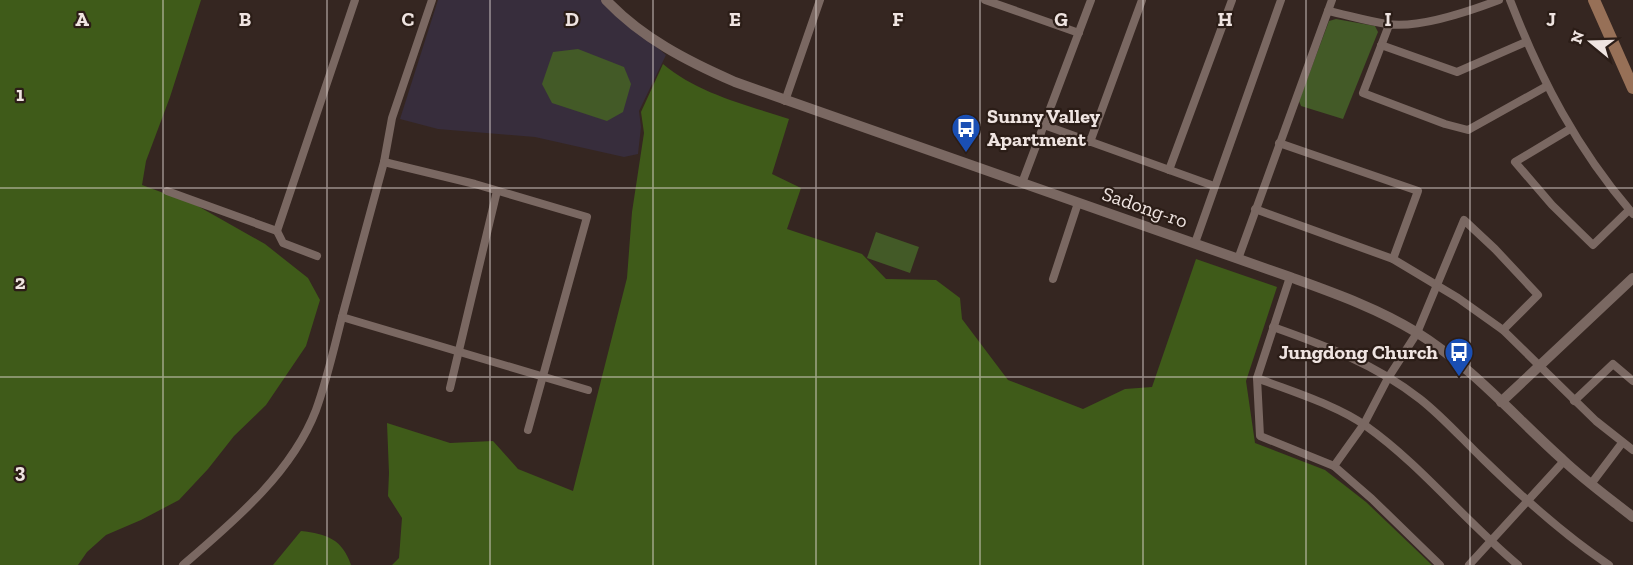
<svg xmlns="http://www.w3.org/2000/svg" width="1633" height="565" viewBox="0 0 1633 565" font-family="'Zilla Slab',serif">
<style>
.education{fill:#372d3c}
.green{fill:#435a27}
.forest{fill:#3f5b19}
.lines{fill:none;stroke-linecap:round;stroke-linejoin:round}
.minor{stroke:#7a6862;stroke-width:8}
.tertiary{stroke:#7a6862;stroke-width:10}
.secondary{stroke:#977057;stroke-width:12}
.grid{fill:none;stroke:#efe4e1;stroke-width:1.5;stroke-opacity:0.55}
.labels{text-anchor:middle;stroke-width:4.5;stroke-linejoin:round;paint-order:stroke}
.poi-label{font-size:20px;font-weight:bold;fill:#efe4e1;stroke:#2b1d17;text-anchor:start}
.street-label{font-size:20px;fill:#efe4e1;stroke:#2b1d17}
.grid-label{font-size:20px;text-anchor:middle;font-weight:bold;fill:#efe4e1;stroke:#2b1d17;stroke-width:4.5;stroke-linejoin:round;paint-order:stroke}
</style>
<rect width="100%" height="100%" fill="#352621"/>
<path class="education" d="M438 0H602L666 55 639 111 641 127 638 154 624 157 535 137 438 129 400 119Z"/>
<g class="green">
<path d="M1336 19 1375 26 1378 32 1343 119 1301 106 1299 101 1329 21Z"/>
<path d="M578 49 624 67 631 84 623 112 607 121 552 103 542 84 553 52Z"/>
<path d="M876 232 919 247 910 273 867 258Z"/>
</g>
<g class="forest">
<path d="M0 0H201L170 97 146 161 142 185 196 205 265 244 308 278 320 300 306 346 266 405 234 436 208 469 179 500 141 520 106 535 87 552 78 565H0Z"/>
<path d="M663 64C697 93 746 105 789 119L772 174 801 188 787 229 862 254 886 279 936 280 960 298 962 319 1008 380 1083 409 1125 389 1152 387 1196 259 1277 287 1246 381 1255 443 1325 470 1366 502 1432 565H392L399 558 402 518 388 496 389 473 387 423 450 443 493 441 518 469 573 491 627 278 632 212 644 133 641 112Z"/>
<path d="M301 531C327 534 342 539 351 565H273Z"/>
</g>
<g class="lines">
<g class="minor">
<path d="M432 0 392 118 384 162 342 317 588 390"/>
<path d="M985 0 1079 33"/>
<path d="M1510 0C1541 80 1577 149 1633 214"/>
<path d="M1328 11C1347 15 1367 21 1387 24 1418 29 1470 11 1499 0"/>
<path d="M1389 25 1363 93 1445 124 1468 130 1547 86"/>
<path d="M1381 45 1457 72 1526 42"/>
<path d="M785 101 820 0"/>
<path d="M1044 125 1214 186"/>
<path d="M1570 129 1515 162 1552 205 1593 245 1629 210"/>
<path d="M1090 142 1142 0"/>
<path d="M1279 143 1418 191 1393 259"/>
<path d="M384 162 475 184 587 217 528 430"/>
<path d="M1169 170 1232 0"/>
<path d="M1022 183 1091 0"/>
<path d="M167 191 277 231 283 243 317 256"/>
<path d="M1255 209 1393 259 1458 298 1503 330 1596 421 1633 450"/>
<path d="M277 231 355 0"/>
<path d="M1195 243 1281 0"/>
<path d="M1238 259 1332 0"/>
<path d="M1290 277 1257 378 1260 436 1334 466 1372 499 1440 565"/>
<path d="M1053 279 1078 203"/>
<path d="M1273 327C1324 345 1377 365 1420 399 1443 417 1462 439 1483 459 1522 497 1564 535 1609 565"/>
<path d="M1257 378C1290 391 1337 405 1366 426 1421 465 1465 521 1518 565"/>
<path d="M450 388 497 191"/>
<path d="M1574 401 1613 364 1633 381"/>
<path d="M1334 466 1364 424 1388 378 1417 333 1464 220 1495 249 1538 295 1503 330"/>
<path d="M1591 484 1622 443"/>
<path d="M183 565C233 522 292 473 316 410 327 380 334 348 342 317"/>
<path d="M1469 565 1564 461"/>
</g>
<g class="tertiary">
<path d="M606 0C642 38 687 61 735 82L1290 277C1334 293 1377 308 1416 332 1471 366 1514 416 1562 459 1584 480 1609 498 1633 517"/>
<path d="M1501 402 1633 278"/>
</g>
<path class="secondary" d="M1594 0 1633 88"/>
</g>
<path class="grid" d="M163 0V565M327 0V565M490 0V565M653 0V565M816 0V565M980 0V565M1143 0V565M1306 0V565M1470 0V565M0 188H1633M0 377H1633"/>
<defs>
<g id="bus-pin" transform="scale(1.5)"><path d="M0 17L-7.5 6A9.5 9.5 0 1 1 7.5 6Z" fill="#1a4fb4" stroke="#2b1d17"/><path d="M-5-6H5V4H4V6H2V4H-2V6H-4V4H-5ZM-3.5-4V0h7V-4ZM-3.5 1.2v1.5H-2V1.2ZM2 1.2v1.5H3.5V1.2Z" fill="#fff"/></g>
</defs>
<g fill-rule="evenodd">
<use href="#bus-pin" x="966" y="128"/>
<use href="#bus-pin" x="1459" y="352"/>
</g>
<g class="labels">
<g class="poi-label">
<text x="987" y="123">Sunny Valley<tspan x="987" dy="23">Apartment</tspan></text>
<text x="1438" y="359" text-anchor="end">Jungdong Church</text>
</g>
<g class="street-label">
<text transform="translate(1145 207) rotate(19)" y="7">Sadong-ro</text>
</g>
</g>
<g class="grid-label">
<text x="82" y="26">A</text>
<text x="245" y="26">B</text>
<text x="408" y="26">C</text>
<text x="572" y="26">D</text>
<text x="735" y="26">E</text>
<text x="898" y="26">F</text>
<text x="1061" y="26">G</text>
<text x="1225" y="26">H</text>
<text x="1388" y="26">I</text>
<text x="1551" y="26">J</text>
<text x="20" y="101">1</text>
<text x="20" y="289">2</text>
<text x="20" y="478">3</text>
</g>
<g transform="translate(1591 42) rotate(289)" stroke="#2b1d17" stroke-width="4.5" paint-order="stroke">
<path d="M0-4.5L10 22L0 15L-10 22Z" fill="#efe4e1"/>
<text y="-9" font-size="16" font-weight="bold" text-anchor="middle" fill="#efe4e1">N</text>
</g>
</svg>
